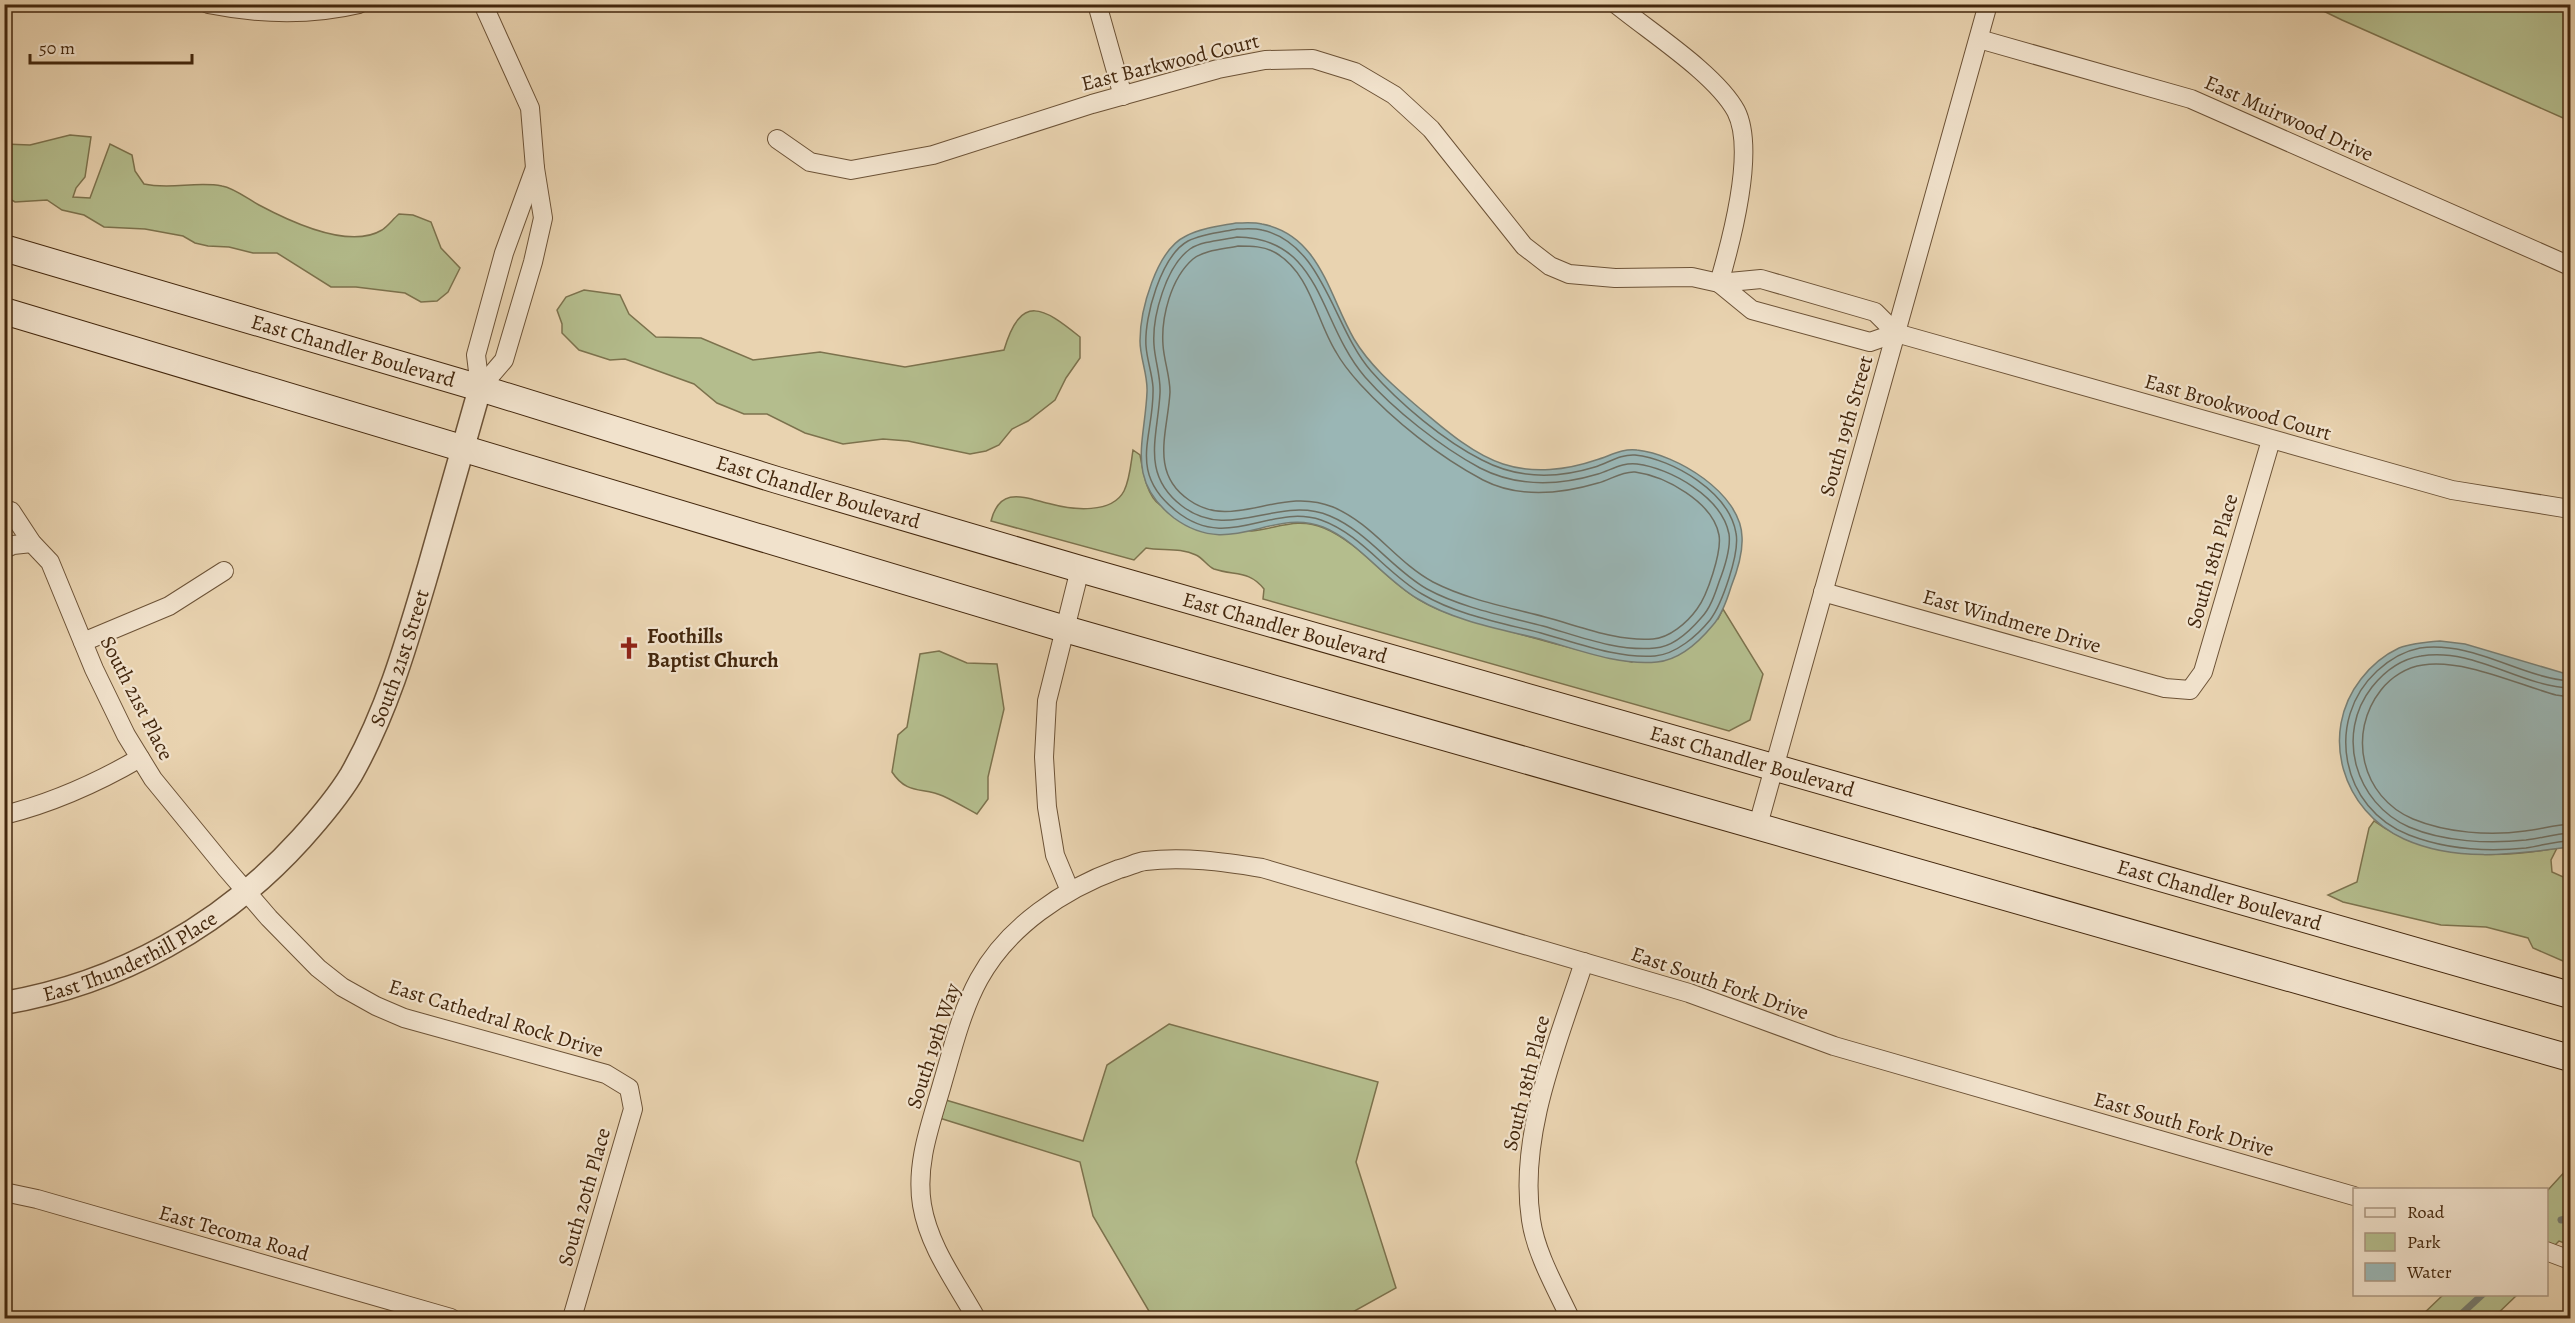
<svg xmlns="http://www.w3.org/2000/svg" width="2575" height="1323" viewBox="0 0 2575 1323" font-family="Alegreya,serif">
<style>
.green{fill:#b4bd8d;stroke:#7c724d;stroke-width:1.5}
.water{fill:#9ab6b5;stroke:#777d72;stroke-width:1.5}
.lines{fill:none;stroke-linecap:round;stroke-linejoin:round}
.shore{stroke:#6e6e61;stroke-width:1.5}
.stream{stroke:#777d72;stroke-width:7}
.minor-casing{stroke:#6c5236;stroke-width:20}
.tertiary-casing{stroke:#6c5236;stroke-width:25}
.secondary-casing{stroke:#43270d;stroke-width:28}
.minor{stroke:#f1e2cc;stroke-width:18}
.tertiary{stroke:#f1e2cc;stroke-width:22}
.secondary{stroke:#f1e2cc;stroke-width:26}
.labels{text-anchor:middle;stroke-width:4.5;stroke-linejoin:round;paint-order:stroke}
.street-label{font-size:21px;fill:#43270d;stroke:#f1e2cc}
.poi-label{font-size:21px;font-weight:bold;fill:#43270d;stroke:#f1e2cc;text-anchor:start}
</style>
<rect width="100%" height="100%" fill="#e9d3b0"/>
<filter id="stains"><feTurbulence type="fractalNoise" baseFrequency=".00333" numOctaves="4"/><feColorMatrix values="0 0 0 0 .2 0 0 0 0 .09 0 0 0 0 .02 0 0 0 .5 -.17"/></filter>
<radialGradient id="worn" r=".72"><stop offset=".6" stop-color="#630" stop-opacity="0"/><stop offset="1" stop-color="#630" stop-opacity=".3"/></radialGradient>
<g class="green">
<path d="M2311 5H2570V121L2342 20Z"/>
<path d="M70 135 91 137 85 177 76 188 73 197 90 198 110 144 132 155 135 171 144 184C170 190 196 181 222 186 234 188 248 199 259 205 289 221 349 250 382 230 388 226 393 219 399 214L413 215 431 222 441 248 460 268 448 292 437 301 421 302 405 293 356 287H331L277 253H253L229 247 208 246 195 243 183 236 145 229 104 227 84 215 62 210 47 200 15 202 5 196V144L30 145Z"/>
<path d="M584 290 620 295 629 314 656 337 701 338 753 360 820 352 905 367 1004 350C1021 293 1043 307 1080 337V358L1066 378 1055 400 1028 421 1012 429 999 445 986 451 970 454 908 441 883 439 843 444 805 433 767 414H744L717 403 694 384 625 359 610 360 579 350 562 333V324L557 310 566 297Z"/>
<path d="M1133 450 1140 455C1143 470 1146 495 1160 505 1166 509 1247 532 1252 531 1278 528 1298 517 1324 528 1360 543 1384 579 1418 599 1443 614 1472 621 1499 628 1543 641 1588 653 1632 662L1718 619 1723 609 1763 674 1750 720 1729 731 1263 599 1264 589C1249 570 1235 576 1214 569 1207 566 1203 558 1196 555 1180 547 1162 551 1146 548L1134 560 991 521C1000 485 1025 498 1051 504 1073 510 1112 514 1124 491 1130 479 1131 462 1133 450Z"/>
<path d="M939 651 967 663 997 664 1004 709 988 777V799L977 814C966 808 954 801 943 796 922 787 907 795 892 772L898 735 907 727 920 654Z"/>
<path d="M2374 821C2427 860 2496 859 2557 848L2551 860 2552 872 2570 880V964L2533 948 2528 938 2486 927 2441 925 2343 902 2328 895 2357 882 2369 828Z"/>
<path d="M1169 1024 1378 1082 1356 1162 1396 1288 1342 1318H1153L1093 1216 1080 1162 933 1116 939 1098 1083 1141 1107 1065Z"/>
<path d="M2570 1166V1245L2559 1241 2547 1253V1191Z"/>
<path d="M2443 1295V1294L2517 1295 2493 1318H2419Z"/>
</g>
<g class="water">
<path d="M1236 223C1244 223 1254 222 1262 224 1320 235 1329 296 1354 339 1370 366 1395 387 1418 407 1443 428 1472 454 1503 464 1533 474 1567 470 1596 460 1610 456 1622 448 1637 450 1676 454 1741 493 1742 537 1743 553 1737 572 1731 587 1727 600 1722 615 1713 625 1699 642 1679 660 1657 662 1619 666 1576 649 1540 639 1500 629 1454 621 1418 599 1384 579 1358 541 1323 527 1271 507 1231 560 1174 518 1125 480 1145 442 1147 392 1148 375 1140 358 1140 341 1140 311 1156 250 1186 236 1201 228 1220 226 1236 223Z"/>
<path d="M2440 641 2465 644 2570 675V847C2516 854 2457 863 2404 839 2343 812 2318 734 2361 679 2371 666 2384 655 2399 648 2412 643 2426 642 2440 641Z"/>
</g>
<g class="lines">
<g class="shore">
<path d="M1237 229C1245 229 1254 228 1262 230 1324 244 1333 328 1371 371 1399 403 1444 441 1482 460 1518 479 1556 479 1595 467 1608 463 1621 454 1635 455 1673 459 1729 492 1736 533 1740 553 1722 604 1710 620 1697 636 1676 654 1655 656 1618 659 1577 643 1541 633 1502 623 1457 615 1422 594 1386 573 1361 534 1321 520 1270 503 1228 553 1176 511 1126 471 1155 436 1153 387 1152 373 1147 360 1146 346 1144 317 1161 256 1188 241 1202 234 1222 232 1237 229Z"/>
<path d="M1237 237C1323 238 1318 323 1365 377 1394 410 1441 447 1480 468 1517 487 1558 486 1598 474 1611 470 1623 462 1637 464 1670 468 1722 497 1729 534 1731 548 1724 569 1719 582 1715 594 1710 609 1701 618 1689 632 1673 647 1655 648 1618 652 1578 636 1543 626 1505 616 1462 608 1427 589 1392 569 1368 532 1330 516 1278 494 1230 543 1182 506 1140 474 1158 436 1160 393 1161 377 1155 361 1154 345 1152 317 1166 266 1190 249 1202 241 1223 240 1237 237Z"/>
<path d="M1238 246C1251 246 1264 246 1276 253 1311 274 1316 320 1336 352 1342 363 1351 374 1360 384 1394 421 1438 456 1483 480 1518 498 1561 494 1598 483 1610 480 1622 471 1635 472 1665 476 1713 502 1719 535 1722 552 1707 596 1697 609 1687 623 1669 638 1653 639 1618 642 1579 626 1545 617 1508 607 1468 600 1433 582 1396 562 1373 524 1333 507 1279 485 1234 532 1189 500 1149 473 1168 431 1170 392 1170 376 1164 361 1163 345 1161 317 1171 278 1193 259 1204 250 1225 249 1238 246Z"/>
<path d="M2570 681C2519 677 2474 641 2420 648 2404 651 2389 660 2377 671 2324 720 2341 809 2409 835 2445 849 2487 852 2526 848 2541 846 2555 841 2570 841"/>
<path d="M2570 688C2520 686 2473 647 2421 656 2401 659 2384 672 2372 687 2335 734 2355 803 2409 827 2444 842 2489 844 2526 840 2541 838 2555 834 2570 833"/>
<path d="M2570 697 2556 695C2516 684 2464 659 2423 665 2407 667 2391 677 2381 690 2347 733 2361 797 2413 819 2447 833 2490 836 2525 831 2541 829 2555 825 2570 824"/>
</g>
<g class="stream">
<path d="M2561 1220 2570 1218"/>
<path d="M2457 1318 2483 1294"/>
</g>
<g class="minor-casing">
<g id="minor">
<path d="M208 4C258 14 309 16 359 4"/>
<path d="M1097 4 1123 96"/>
<path d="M1616 4C1650 32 1716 74 1736 111 1756 150 1731 242 1719 283"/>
<path d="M1979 39 2191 99 2570 266"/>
<path d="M777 139 810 162 851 170 933 155 1092 104 1218 69 1265 60 1313 59 1355 72 1394 95 1431 129 1524 246 1550 266 1569 274 1615 278 1692 277 1719 283 1761 279 1875 312 1896 333 2452 490 2570 509"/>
<path d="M1719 283 1752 310 1870 342 1896 333"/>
<path d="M480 388 504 360 533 262 543 218 535 168 530 108 483 4"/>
<path d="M480 388 476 355 504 253 535 168"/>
<path d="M11 511 32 543 50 562 94 669 126 735 153 779 225 867 269 918 318 968 342 987 376 1006 404 1018 606 1074 629 1088 633 1109 572 1318"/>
<path d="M4 549 13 545 32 543"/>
<path d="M1823 592 2165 688 2190 690 2203 672 2271 440"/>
<path d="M83 642 169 606 224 571"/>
<path d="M4 815C52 803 97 783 140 758"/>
<path d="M1758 825 1988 4"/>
<path d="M1070 891 1055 855 1047 807 1044 757 1047 701 1080 569"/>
<path d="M4 1192 37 1199 451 1318"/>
<path d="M2546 1251 2570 1260"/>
<path d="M976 1318C956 1282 929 1247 922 1205 915 1162 932 1121 943 1081 953 1047 962 1010 979 979 1008 926 1064 889 1119 869 1128 867 1137 862 1145 861 1184 856 1224 862 1262 868L1689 993 1834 1046 2354 1196"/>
<path d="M1570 1318C1556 1288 1536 1254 1531 1220 1518 1135 1558 1042 1584 962"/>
</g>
</g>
<g class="tertiary-casing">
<g id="tertiary">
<path id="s1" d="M4 1003C120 983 222 926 301 839 319 819 337 798 351 775 388 710 408 638 429 567 446 507 463 447 480 388"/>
</g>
</g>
<g class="secondary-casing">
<g id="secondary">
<path id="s2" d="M4 248 480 388 777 480 1080 569 2570 995"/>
<path d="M4 311 1065 629 2570 1058"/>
</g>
</g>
<use href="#minor" class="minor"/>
<use href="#tertiary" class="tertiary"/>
<use href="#secondary" class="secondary"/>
</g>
<defs>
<g id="church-bare" transform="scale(1.8)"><path d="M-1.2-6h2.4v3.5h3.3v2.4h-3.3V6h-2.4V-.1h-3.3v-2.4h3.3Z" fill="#8f2418" stroke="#f1e2cc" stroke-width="2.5" paint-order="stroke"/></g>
</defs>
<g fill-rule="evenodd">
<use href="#church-bare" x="629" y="648"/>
</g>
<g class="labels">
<g class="street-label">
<text transform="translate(1170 62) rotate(-14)" y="7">East Barkwood Court</text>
<text transform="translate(2289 118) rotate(24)" y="7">East Muirwood Drive</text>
<text dy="7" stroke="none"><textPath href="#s2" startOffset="364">East Chandler Boulevard</textPath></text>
<text transform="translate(2238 407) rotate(16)" y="7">East Brookwood Court</text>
<text transform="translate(1846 426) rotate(-74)" y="7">South 19th Street</text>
<text dy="7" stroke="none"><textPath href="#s2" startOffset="850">East Chandler Boulevard</textPath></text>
<text transform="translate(2212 561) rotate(-74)" y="7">South 18th Place</text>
<text transform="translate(2012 621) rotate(16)" y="7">East Windmere Drive</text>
<text dy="7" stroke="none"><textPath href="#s2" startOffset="1336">East Chandler Boulevard</textPath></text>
<text dy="7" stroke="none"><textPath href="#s1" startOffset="554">South 21st Street</textPath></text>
<text transform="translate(137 698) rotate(63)" y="7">South 21st Place</text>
<text dy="7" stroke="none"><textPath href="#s2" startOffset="1822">East Chandler Boulevard</textPath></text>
<text dy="7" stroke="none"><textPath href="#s2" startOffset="2308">East Chandler Boulevard</textPath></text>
<text dy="7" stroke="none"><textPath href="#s1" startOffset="135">East Thunderhill Place</textPath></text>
<text transform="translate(1720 983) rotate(19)" y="7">East South Fork Drive</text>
<text transform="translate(496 1018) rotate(17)" y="7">East Cathedral Rock Drive</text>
<text transform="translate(933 1046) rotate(-72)" y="7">South 19th Way</text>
<text transform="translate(1526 1083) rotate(-76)" y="7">South 18th Place</text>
<text transform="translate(2184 1124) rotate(16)" y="7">East South Fork Drive</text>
<text transform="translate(584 1197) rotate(-74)" y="7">South 20th Place</text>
<text transform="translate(234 1233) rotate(16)" y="7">East Tecoma Road</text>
</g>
<g class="poi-label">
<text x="647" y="643">Foothills<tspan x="647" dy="24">Baptist Church</tspan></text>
</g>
</g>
<rect width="2575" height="1323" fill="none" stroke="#e9d3b0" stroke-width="24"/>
<rect x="6" y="6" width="2563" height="1311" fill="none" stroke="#43270d" stroke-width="3"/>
<rect x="12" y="12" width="2551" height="1299" fill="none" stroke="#43270d" stroke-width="1.5"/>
<rect x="2353" y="1188" width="195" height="108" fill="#f1e2cc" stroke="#ab9780" stroke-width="1.5"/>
<rect x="2365" y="1208" width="30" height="9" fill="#f1e2cc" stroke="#ab9780" stroke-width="1.5"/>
<text x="2407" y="1218" font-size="18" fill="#43270d">Road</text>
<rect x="2365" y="1233" width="30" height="18" fill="#b4bd8d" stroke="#ab9780" stroke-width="1.5"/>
<text x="2407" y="1248" font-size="18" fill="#43270d">Park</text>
<rect x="2365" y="1263" width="30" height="18" fill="#9ab6b5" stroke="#ab9780" stroke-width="1.5"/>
<text x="2407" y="1278" font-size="18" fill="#43270d">Water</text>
<path d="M30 54v9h162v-9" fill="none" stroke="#43270d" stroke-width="3"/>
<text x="39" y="54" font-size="18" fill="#43270d" stroke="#f1e2cc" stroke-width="4.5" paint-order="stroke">50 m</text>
<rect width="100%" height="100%" filter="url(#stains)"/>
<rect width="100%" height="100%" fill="url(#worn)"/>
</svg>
